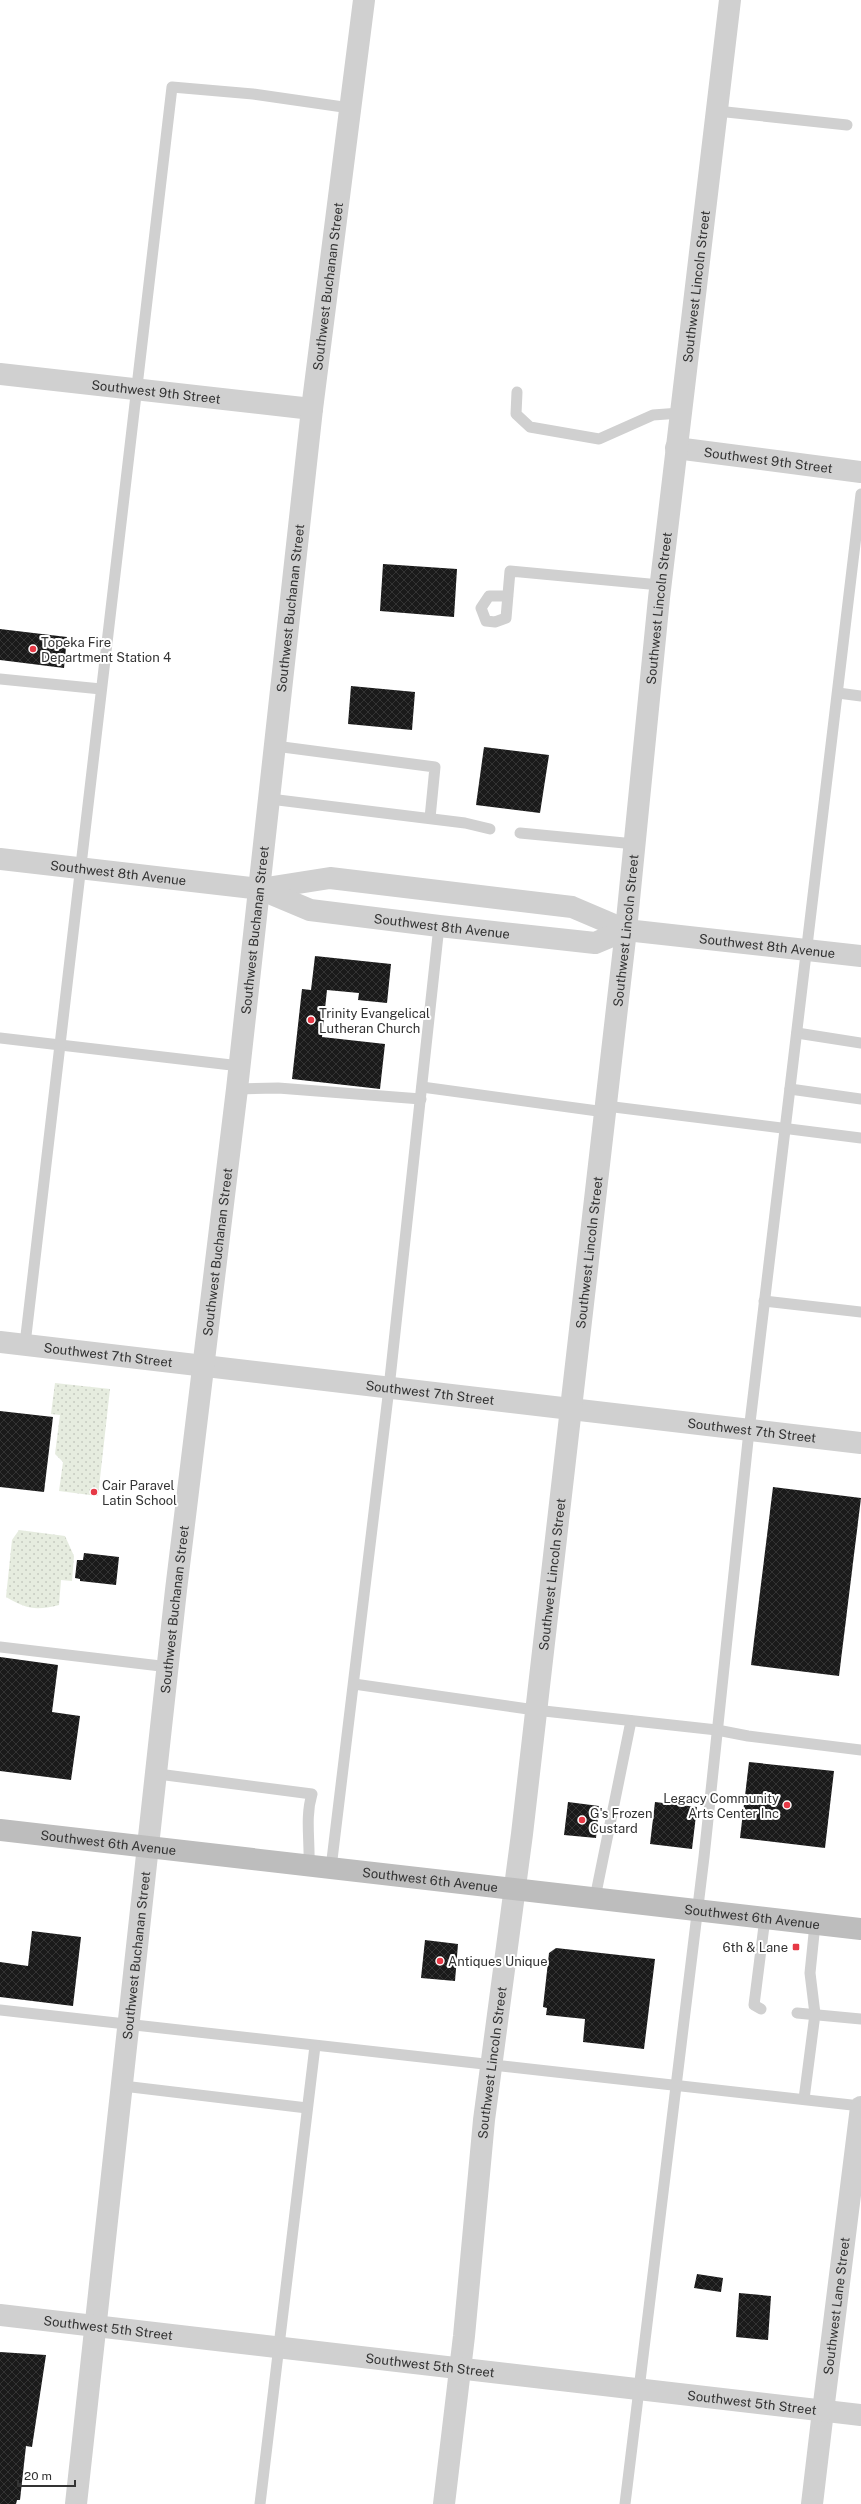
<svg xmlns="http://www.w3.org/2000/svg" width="861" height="2504" viewBox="0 0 861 2504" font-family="'Public Sans',sans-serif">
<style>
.park{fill:url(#park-dots)}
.building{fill:url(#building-cross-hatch)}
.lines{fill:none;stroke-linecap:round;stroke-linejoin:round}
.service{stroke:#d0d0d0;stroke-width:11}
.minor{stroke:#d0d0d0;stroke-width:22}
.tertiary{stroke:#d0d0d0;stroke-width:22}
.secondary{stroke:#bdbdbd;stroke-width:22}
.poi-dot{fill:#e63946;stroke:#fff;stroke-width:1.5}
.labels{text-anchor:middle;stroke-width:4;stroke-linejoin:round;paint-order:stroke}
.street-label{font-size:13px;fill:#333;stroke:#fff}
.poi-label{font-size:13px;fill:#333;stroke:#fff;text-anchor:start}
</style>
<defs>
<pattern id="park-dots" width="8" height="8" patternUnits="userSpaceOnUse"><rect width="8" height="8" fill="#e6ecdf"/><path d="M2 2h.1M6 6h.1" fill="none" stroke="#c6cbc0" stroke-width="1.8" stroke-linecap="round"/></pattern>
<pattern id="building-cross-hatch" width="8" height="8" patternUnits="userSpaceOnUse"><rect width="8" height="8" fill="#1a1a1a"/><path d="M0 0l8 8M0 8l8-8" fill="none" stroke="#333"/></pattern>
</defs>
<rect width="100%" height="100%" fill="#fff"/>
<g class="park">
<path d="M55 1383 110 1389 98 1496 59 1491 63 1462 55 1454 60 1415 51 1414Z"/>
<path d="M19 1530 65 1536 74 1556 72 1581 61 1580 59 1605C35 1611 27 1609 6 1597L12 1540Z"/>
</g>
<g class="building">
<path d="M383 564 457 569 454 617 380 611Z"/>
<path d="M0 629 67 637 64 668 0 660Z"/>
<path d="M351 686 415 692 412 730 348 724Z"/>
<path d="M484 747 549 755 540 813 476 805Z"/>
<path d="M315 956 391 964 387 1003 358 1000 359 993 327 990 322 1037 385 1044 380 1089 292 1079 302 989 311 990Z"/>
<path d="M0 1411 53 1417 44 1492 0 1487Z"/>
<path d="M773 1487 861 1498 839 1676 751 1665Z"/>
<path d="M84 1553 119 1557 116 1585 80 1581V1579L75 1578 77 1560H83Z"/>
<path d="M0 1657 58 1665 52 1712 80 1716 71 1780 0 1771Z"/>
<path d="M749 1762 834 1771 825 1848 740 1838Z"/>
<path d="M568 1802 599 1806 596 1838 564 1835Z"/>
<path d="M655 1802 697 1807 692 1849 650 1844Z"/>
<path d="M32 1931 81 1937 73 2006 0 1997V1962L28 1966Z"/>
<path d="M425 1940 458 1944 455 1981 421 1978Z"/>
<path d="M556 1948 655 1959 644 2049 583 2042 585 2019 546 2015 547 2008 543 2007 549 1953Z"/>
<path d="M697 2274 723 2278 721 2292 694 2288Z"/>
<path d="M739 2293 771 2296 768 2340 736 2337Z"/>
<path d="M0 2352 46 2355 32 2447 26 2446 20 2500H17L16 2504H0Z"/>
</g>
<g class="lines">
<g class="service">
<path d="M717 111 847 125"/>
<path d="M517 392 516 414 530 427 599 439 653 415 680 413"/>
<path d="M508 596H489L481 608 486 621 495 622 506 618 510 571 660 585"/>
<path d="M0 679 101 689"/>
<path d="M838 693 861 696"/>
<path d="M275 746 435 767 430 818"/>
<path d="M270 799 465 823 490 829"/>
<path d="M520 833 635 844"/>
<path d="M797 1033 861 1043"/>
<path d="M0 1038 240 1066"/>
<path d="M422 1087 605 1112"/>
<path d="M237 1089 278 1088 421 1099"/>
<path d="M790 1089 861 1099"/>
<path d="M606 1106 861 1138"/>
<path d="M764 1301 861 1312"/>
<path d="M25 1344 172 87 253 94 350 108"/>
<path d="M0 1647 169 1667"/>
<path d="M354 1684 535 1710 717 1730 748 1736 861 1750"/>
<path d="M158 1774 312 1794C305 1817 310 1840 309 1864"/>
<path d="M331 1868 389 1388 439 926"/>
<path d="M595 1898 631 1721"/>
<path d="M761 2009 754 2005 765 1918"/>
<path d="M0 2010 861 2106"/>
<path d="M797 2013 861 2019"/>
<path d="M123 2086 307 2108"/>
<path d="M804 2099 815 2014 810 1973 815 1924"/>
<path d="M260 2504 315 2046"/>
<path d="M625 2504 704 1857 749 1431 861 494"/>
</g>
<g class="minor">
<path id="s1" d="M0 374 312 409"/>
<path id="s2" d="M676 448 861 472"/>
<path id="s3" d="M0 1342 861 1443"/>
<path id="s4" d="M76 2504 176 1590 237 1089 312 409 364 0"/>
<path id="s5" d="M444 2504 464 2336 484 2120 522 1834 626 930 659 598 730 0"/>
<path d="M812 2504 823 2411"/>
</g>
<g class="tertiary">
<path id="s6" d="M0 859 260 889 330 878 572 907 626 930 861 956"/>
<path id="s7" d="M260 889 310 910 439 926 595 943 626 930"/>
<path id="s8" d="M0 2315 861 2415"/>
<path id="s9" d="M823 2411 861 2107"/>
</g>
<path class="secondary" id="s10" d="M0 1830 861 1929"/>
</g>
<g class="poi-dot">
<circle cx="33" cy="649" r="4"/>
<circle cx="311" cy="1020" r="4"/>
<circle cx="94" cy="1492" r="4"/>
<circle cx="787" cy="1805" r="4"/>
<circle cx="582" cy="1820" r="4"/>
<rect x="792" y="1943" width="8" height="8" rx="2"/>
<circle cx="440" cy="1961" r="4"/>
</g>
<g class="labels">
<g class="street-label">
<text dy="5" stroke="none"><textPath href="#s4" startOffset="2232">Southwest Buchanan Street</textPath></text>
<text dy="5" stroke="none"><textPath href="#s5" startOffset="2232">Southwest Lincoln Street</textPath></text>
<text dy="5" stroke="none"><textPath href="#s1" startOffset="157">Southwest 9th Street</textPath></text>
<text dy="5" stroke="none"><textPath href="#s2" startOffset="93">Southwest 9th Street</textPath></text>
<text dy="5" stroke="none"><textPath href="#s4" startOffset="1908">Southwest Buchanan Street</textPath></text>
<text dy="5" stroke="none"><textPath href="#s5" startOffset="1908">Southwest Lincoln Street</textPath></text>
<text dy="5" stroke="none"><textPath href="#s6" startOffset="119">Southwest 8th Avenue</textPath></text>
<text dy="5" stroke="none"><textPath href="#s7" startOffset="187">Southwest 8th Avenue</textPath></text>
<text dy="5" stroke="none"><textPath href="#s4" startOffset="1584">Southwest Buchanan Street</textPath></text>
<text dy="5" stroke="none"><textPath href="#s5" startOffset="1584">Southwest Lincoln Street</textPath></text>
<text dy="5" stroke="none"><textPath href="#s6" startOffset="777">Southwest 8th Avenue</textPath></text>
<text dy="5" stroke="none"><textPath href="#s4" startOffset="1260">Southwest Buchanan Street</textPath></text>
<text dy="5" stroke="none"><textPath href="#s5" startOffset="1260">Southwest Lincoln Street</textPath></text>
<text dy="5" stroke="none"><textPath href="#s3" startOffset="109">Southwest 7th Street</textPath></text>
<text dy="5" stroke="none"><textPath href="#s3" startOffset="433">Southwest 7th Street</textPath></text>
<text dy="5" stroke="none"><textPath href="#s3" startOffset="757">Southwest 7th Street</textPath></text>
<text dy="5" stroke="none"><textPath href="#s5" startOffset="936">Southwest Lincoln Street</textPath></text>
<text dy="5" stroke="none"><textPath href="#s4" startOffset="900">Southwest Buchanan Street</textPath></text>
<text dy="5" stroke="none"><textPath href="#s10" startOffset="109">Southwest 6th Avenue</textPath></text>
<text dy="5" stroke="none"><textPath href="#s10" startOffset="433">Southwest 6th Avenue</textPath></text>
<text dy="5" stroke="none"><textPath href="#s10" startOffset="757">Southwest 6th Avenue</textPath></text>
<text dy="5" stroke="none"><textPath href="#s4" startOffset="552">Southwest Buchanan Street</textPath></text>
<text dy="5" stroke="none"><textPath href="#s5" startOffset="444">Southwest Lincoln Street</textPath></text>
<text dy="5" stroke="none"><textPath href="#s9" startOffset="106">Southwest Lane Street</textPath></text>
<text dy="5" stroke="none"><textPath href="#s8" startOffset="109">Southwest 5th Street</textPath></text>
<text dy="5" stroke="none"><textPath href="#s8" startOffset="433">Southwest 5th Street</textPath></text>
<text dy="5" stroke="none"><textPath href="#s8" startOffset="757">Southwest 5th Street</textPath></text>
</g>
<g class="poi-label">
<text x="41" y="647">Topeka Fire<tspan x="41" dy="15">Department Station 4</tspan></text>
<text x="319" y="1018">Trinity Evangelical<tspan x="319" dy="15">Lutheran Church</tspan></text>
<text x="102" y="1490">Cair Paravel<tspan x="102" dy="15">Latin School</tspan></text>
<text x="779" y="1803" text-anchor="end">Legacy Community<tspan x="779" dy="15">Arts Center Inc</tspan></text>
<text x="590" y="1818">G's Frozen<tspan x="590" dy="15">Custard</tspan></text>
<text x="788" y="1952" text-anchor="end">6th &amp; Lane</text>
<text x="448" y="1966">Antiques Unique</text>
</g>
</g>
<path d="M18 2480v6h57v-6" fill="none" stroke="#333333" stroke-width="2"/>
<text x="24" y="2480" font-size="12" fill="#333333" stroke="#ffffff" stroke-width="3" paint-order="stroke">20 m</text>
</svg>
